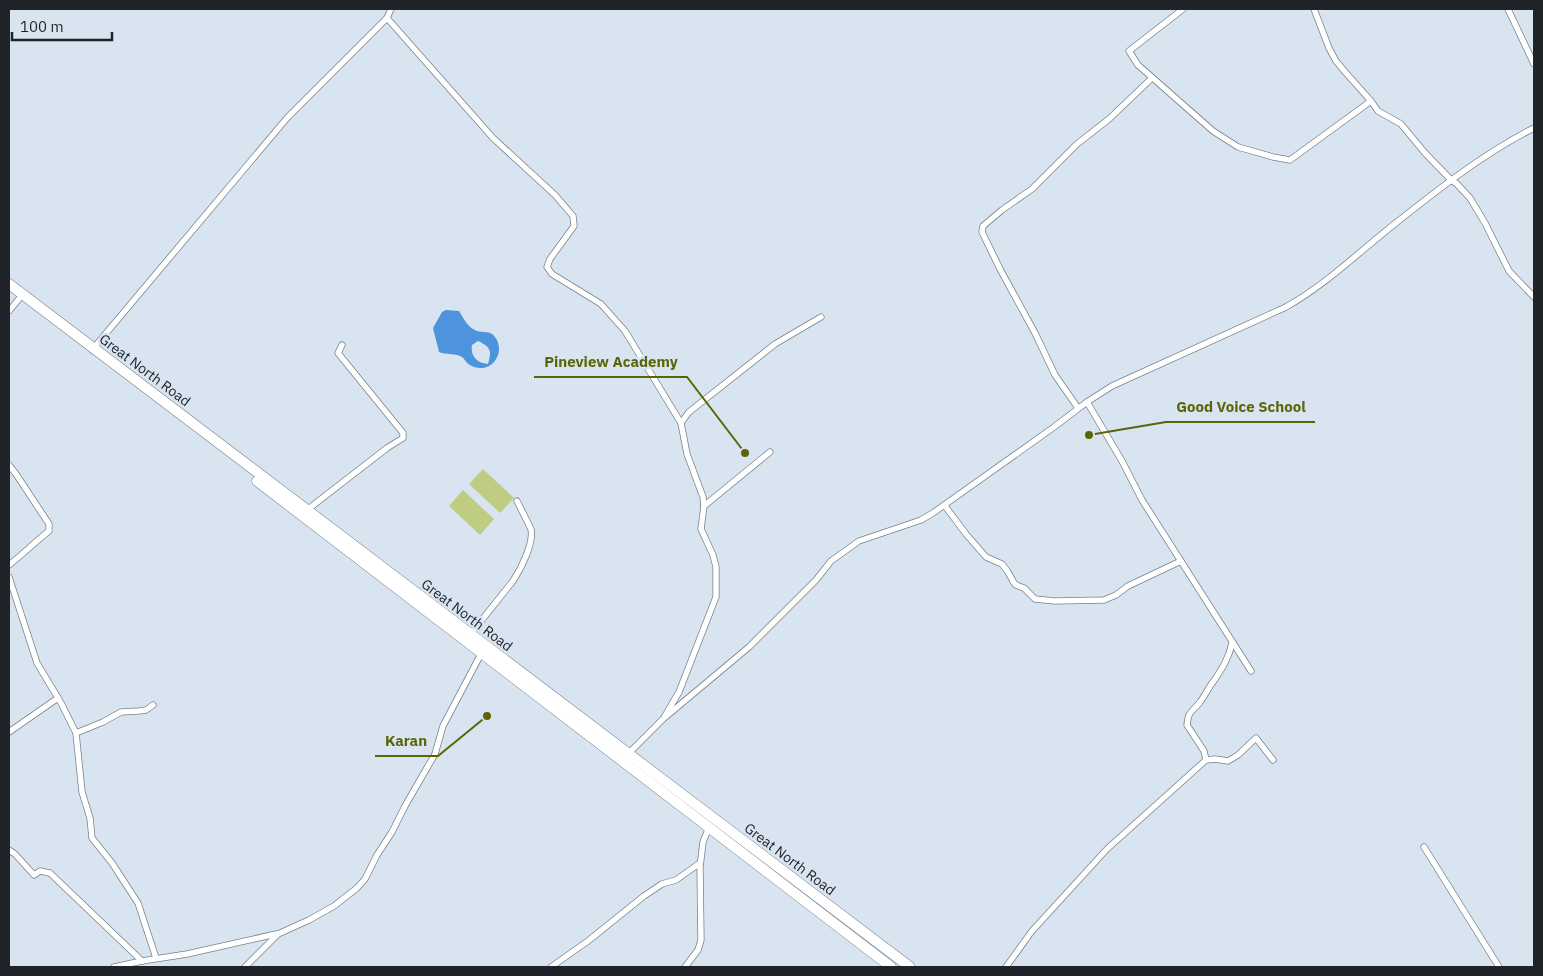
<svg xmlns="http://www.w3.org/2000/svg" width="1543" height="976" viewBox="0 0 1543 976" font-family="'IBM Plex Sans',sans-serif">
<style>
.green{fill:#bfcd82}
.water{fill:#4d94dc;fill-rule:evenodd}
.lines{fill:none;stroke-linecap:round;stroke-linejoin:round}
.minor-casing{stroke:#77818c;stroke-width:7}
.trunk-casing{stroke:#77818c;stroke-width:11}
.minor{stroke:#fff;stroke-width:5.5}
.trunk{stroke:#fff;stroke-width:10}
.labels{text-anchor:middle;stroke-width:5;stroke-linejoin:round;paint-order:stroke}
.street-label{font-size:14px;fill:#202429;stroke:#d9e4f1}
.leader{fill:none;stroke:#5a6508;stroke-width:2}
.callout-dot{fill:#5a6508;stroke:#d9e4f1;stroke-width:2}
.callout-label{font-size:15px;text-anchor:middle;font-weight:bold;fill:#5a6508;stroke:#d9e4f1;stroke-width:5;stroke-linejoin:round;paint-order:stroke}
</style>
<rect width="100%" height="100%" fill="#d9e4f1"/>
<g class="green">
<path d="M483 469 514 498 500 513 469 484Z"/>
<path d="M463 490 494 519 480 535 449 506Z"/>
</g>
<path class="water" d="M446 310 459 311C464 319 468 328 477 331 484 333 490 330 495 337 499 342 500 349 498 355 493 369 478 372 467 363 465 361 464 358 462 357 456 353 446 355 439 352L433 328 442 312ZM478 341C491 347 492 351 488 364 477 363 470 356 472 345Z"/>
<g class="lines">
<g class="minor-casing">
<g id="minor">
<path d="M1183 9 1129 51 1138 65 1213 131 1238 147 1273 157 1290 160 1371 101"/>
<path d="M1314 9 1329 48 1336 61 1346 73 1371 101 1378 111 1401 124 1425 153 1452 181 1456 183 1470 198 1485 223 1509 271 1534 297"/>
<path d="M1508 9 1534 64"/>
<path d="M387 18 493 138 555 195 573 216 574 226 550 259 547 267 552 274 601 304 625 331 681 423 687 454 703 497 704 506 701 529 713 555 716 567V597L679 692 665 716"/>
<path d="M9 311 23 294"/>
<path d="M92 350 287 118 387 18 391 9"/>
<path d="M1087 402 1122 461 1142 500 1251 671"/>
<path d="M1078 408 1055 375 1035 333 1000 269 982 232 983 226 1002 210 1032 189 1077 144 1109 119 1152 78"/>
<path d="M681 423 689 412 775 344 821 317"/>
<path d="M9 465 16 474 49 524V531C35 542 23 554 9 565"/>
<path d="M704 506 770 452"/>
<path d="M945 506 966 534 986 557 1002 564 1008 572 1014 583 1016 585 1024 588 1035 599 1055 601 1104 600 1116 595 1128 586 1181 561"/>
<path d="M307 510 387 448 403 438V433L338 353 342 345"/>
<path d="M9 577 37 663 61 703 76 733 82 792 90 818 92 838 112 863 138 903 156 958"/>
<path d="M469 636 513 581C521 569 534 543 531 529L517 501"/>
<path d="M9 732 58 698"/>
<path d="M76 733 103 722 121 712 139 711 146 710 153 705"/>
<path d="M627 755 663 719 749 647 816 580 831 561 859 541 921 520 933 513 1054 427 1087 402 1112 386 1286 307C1325 285 1357 254 1392 226 1436 191 1484 153 1534 128"/>
<path d="M1206 760 1204 751 1187 725C1189 709 1191 714 1200 702 1205 696 1208 688 1213 682 1222 669 1229 658 1232 643"/>
<path d="M1424 847 1499 967"/>
<path d="M9 850 15 854 34 875 40 871 50 873 142 961"/>
<path d="M114 967 142 961 187 954 276 934"/>
<path d="M245 967 278 934 309 920 334 906 357 888 365 879 377 855 392 832 405 806 435 754 443 726 482 652"/>
<path d="M551 967 588 941 644 896 662 884 676 880 700 863"/>
<path d="M685 967 698 950 701 940 700 867 703 842 709 827"/>
<path d="M1006 967 1032 931 1107 849 1206 760 1215 759 1228 761 1238 755 1256 738 1273 760"/>
</g>
</g>
<g class="trunk-casing">
<g id="trunk">
<path d="M9 284 910 967"/>
<path d="M257 481 891 967"/>
</g>
</g>
<use href="#minor" class="minor"/>
<use href="#trunk" class="trunk"/>
</g>
<g class="labels">
<g class="street-label">
<text transform="translate(145 370) rotate(37)" y="5">Great North Road</text>
<text transform="translate(467 615) rotate(37)" y="5">Great North Road</text>
<text transform="translate(790 859) rotate(37)" y="5">Great North Road</text>
</g>
</g>
<path class="leader" d="M745 453L687 377H534M1089 435L1166 422H1315M487 716L438 756H375"/>
<g class="callout-dot">
<circle cx="745" cy="453" r="5"/>
<circle cx="1089" cy="435" r="5"/>
<circle cx="487" cy="716" r="5"/>
</g>
<g class="callout-label">
<text x="611" y="367">Pineview Academy</text>
<text x="1241" y="412">Good Voice School</text>
<text x="406" y="746">Karan</text>
</g>
<rect width="1543" height="976" fill="none" stroke="#202429" stroke-width="20"/>
<path d="M12 32v8h100v-8" fill="none" stroke="#202429" stroke-width="2.5"/>
<text x="20" y="32" font-size="15" fill="#202429" stroke="#d9e4f1" stroke-width="4" paint-order="stroke">100 m</text>
</svg>
